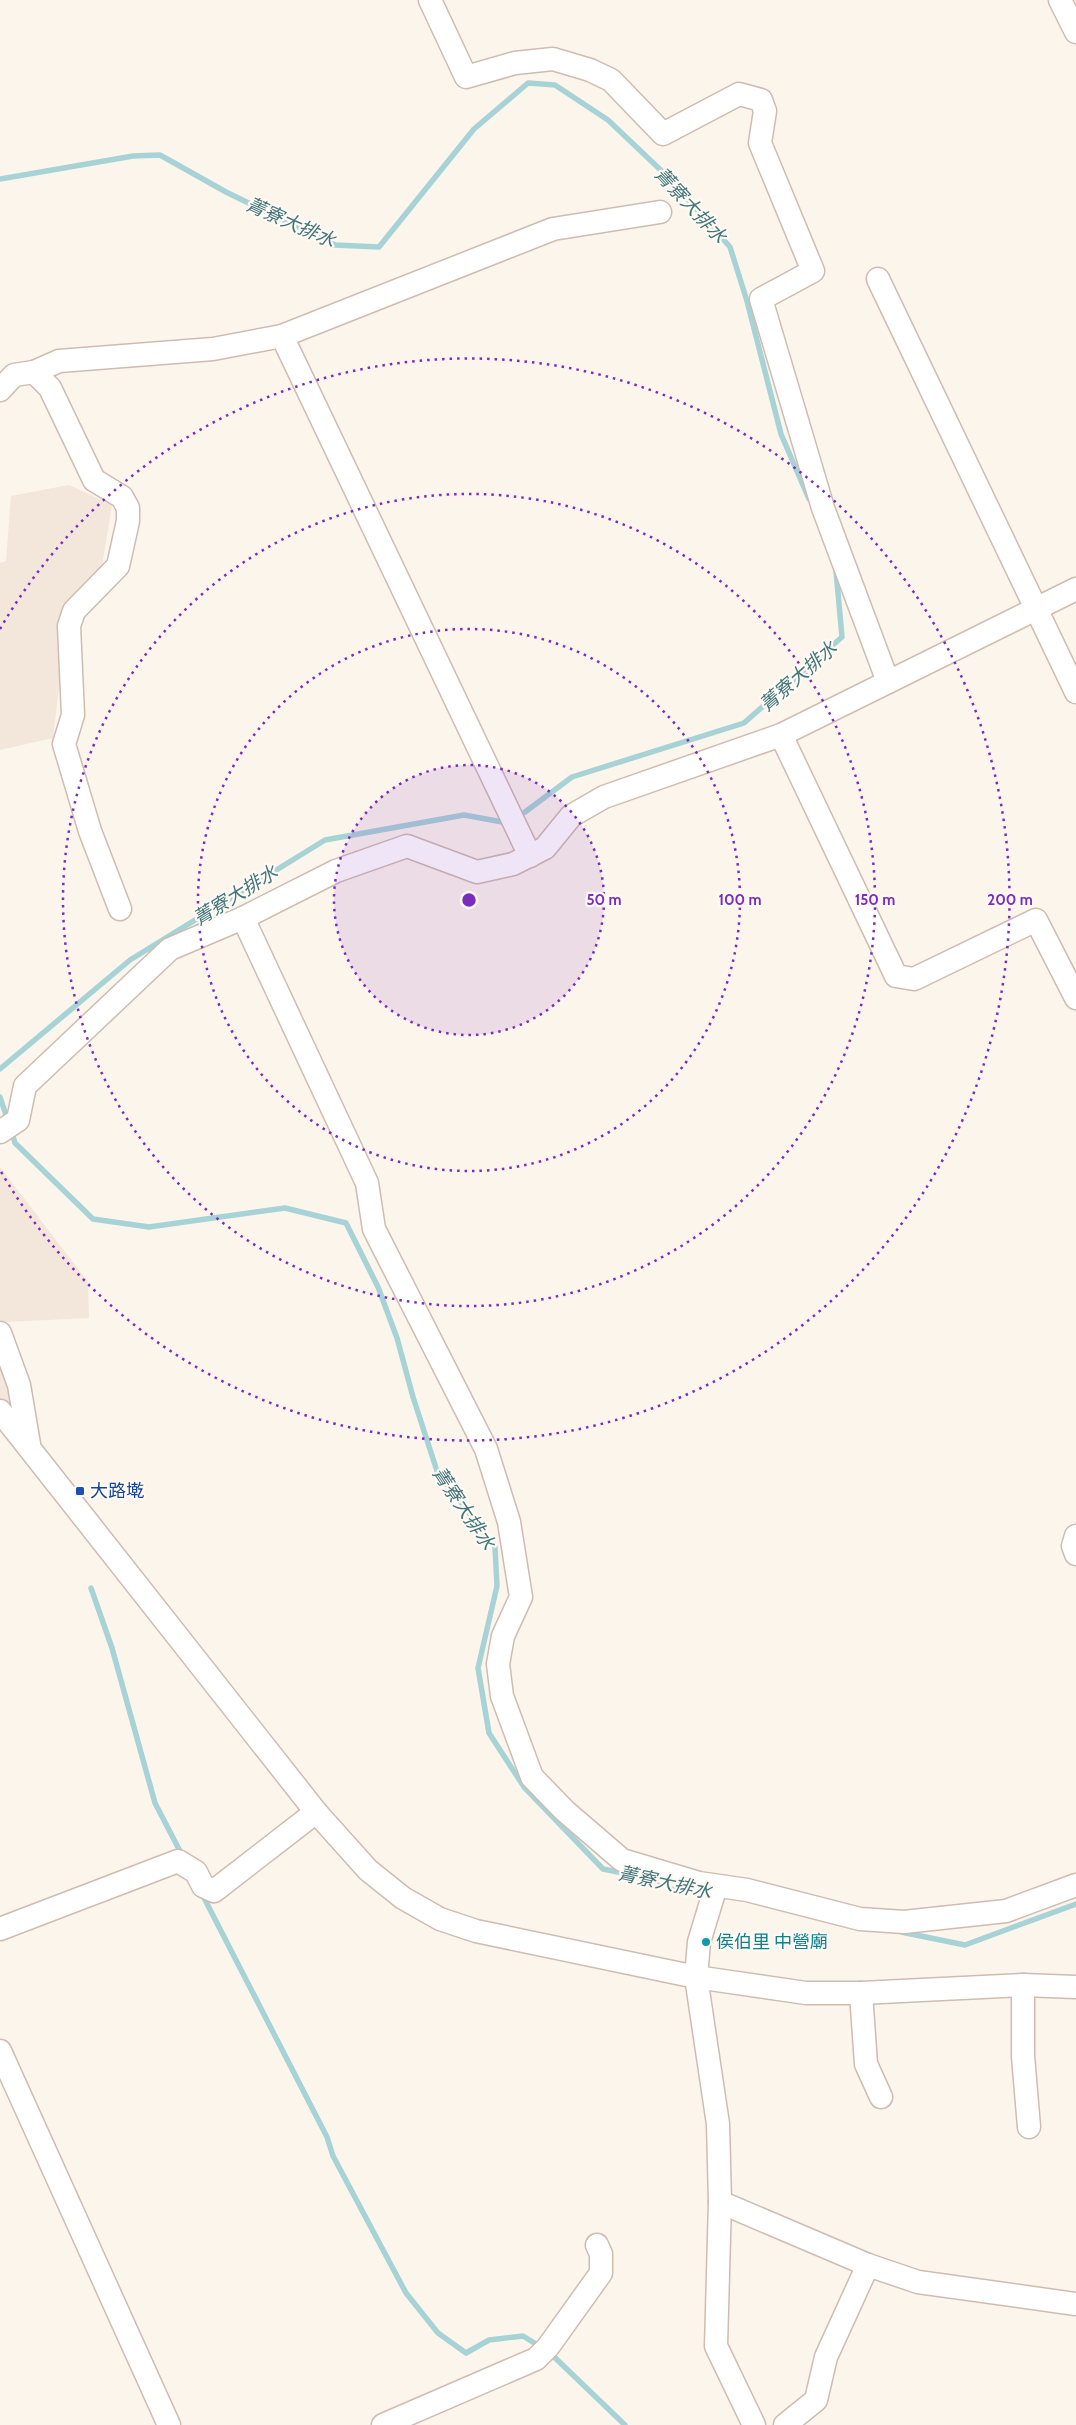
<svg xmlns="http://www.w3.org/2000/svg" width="1076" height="2425" viewBox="0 0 1076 2425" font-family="Cabin,'Noto Sans TC',sans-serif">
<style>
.residential{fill:#f3e6db}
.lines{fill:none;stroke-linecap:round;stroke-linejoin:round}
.stream{stroke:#a7d3d7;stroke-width:5.5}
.minor-casing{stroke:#cebcb1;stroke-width:25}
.minor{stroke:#fff;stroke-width:22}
.ring{fill:none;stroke:#7b2cbf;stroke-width:2.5;stroke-dasharray:2.5 5}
.transit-dot{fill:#1a4fb4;stroke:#fef9f3;stroke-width:2}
.culture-dot{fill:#0f9aa8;stroke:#fef9f3;stroke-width:2}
.labels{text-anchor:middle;stroke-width:4.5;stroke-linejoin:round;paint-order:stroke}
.transit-label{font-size:18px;fill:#164399;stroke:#fef9f3;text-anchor:start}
.culture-label{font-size:18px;fill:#0d838f;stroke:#fef9f3;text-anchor:start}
.water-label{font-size:19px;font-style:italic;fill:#42767b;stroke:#fef9f3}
.centre{fill:#7b2cbf;stroke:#fef9f3;stroke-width:2.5}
.ring-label{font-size:15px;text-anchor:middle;font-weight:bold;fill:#7b2cbf;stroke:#fef9f3;stroke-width:4.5;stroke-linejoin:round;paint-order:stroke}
</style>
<rect width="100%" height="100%" fill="#fcf5ec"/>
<g class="residential">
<path d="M69 485 112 505 102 566 68 611 53 738 0 750V563L6 561 11 496Z"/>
<path d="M0 1167 88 1282 89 1318 5 1322 33 1390 6 1415 0 1409Z"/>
</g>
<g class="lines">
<g class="stream">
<path d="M0 179 133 156 160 155 226 192 335 245 379 247 474 129 528 83 555 85 608 120 668 177 730 247 747 301 781 434 809 499"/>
<path d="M525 812 572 777 744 723 842 637 836 571"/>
<path d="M0 1069 130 960 325 840 464 815 508 823"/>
<path d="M0 1097 8 1121"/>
<path d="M11 1130 15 1143 93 1219 149 1227 285 1208 346 1223 378 1287 397 1338 413 1397 437 1471 495 1547 497 1586 478 1668 489 1733 524 1787 603 1869 638 1876"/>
<path d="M91 1588 112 1648 155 1803 182 1855"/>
<path d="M201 1892 327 2137 333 2156 406 2293 438 2333 466 2353 489 2340 523 2336 541 2347"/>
<path d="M901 1932 965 1945 1076 1904"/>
<path d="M549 2352 625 2425"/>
</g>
<g class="minor-casing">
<g id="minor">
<path d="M430 0 466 77 515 63 553 59 590 70 611 80 663 134 739 94 761 100 765 111 760 143 813 271 761 299 823 508 888 682"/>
<path d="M1060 0 1076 32"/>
<path d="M878 279 1076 692"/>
<path d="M282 336 530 856"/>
<path d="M34 372 50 388 94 480 122 497 128 508V521L118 566 74 611 69 626 73 715 64 744 90 831 120 909"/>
<path d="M0 390 14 375 34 372 59 361 213 349 282 336 553 229 660 212"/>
<path d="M781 735 896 976 914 979 1036 920 1076 998"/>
<path d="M243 918 367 1183 374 1229 486 1449 509 1522 521 1597 503 1636 498 1664 502 1696 532 1777 565 1811 622 1860 699 1883 747 1890 860 1919 904 1922 1006 1911 1076 1885"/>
<path d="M0 1132 18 1120 25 1086 170 949 243 918 336 871 407 846 477 872 513 864 545 848 571 816 604 797 781 735 1076 589"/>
<path d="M0 1333 19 1385 29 1444"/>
<path d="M0 1411 316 1812 368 1870 403 1898 440 1919 476 1931 696 1977 806 1993H861L1023 1985 1076 1987"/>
<path d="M1076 1536 1073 1546 1076 1554"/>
<path d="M716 1886 699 1942 696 1977 718 2124 720 2202 716 2346 754 2425"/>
<path d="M0 1929 178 1861 196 1872 203 1886 214 1891 316 1812"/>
<path d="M1023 1985V2056L1029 2127"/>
<path d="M861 1993 866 2064 881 2097"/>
<path d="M0 2051 169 2425"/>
<path d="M720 2202 868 2265 918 2282 1076 2304"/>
<path d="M383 2425 536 2359 548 2347 601 2273V2254L597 2245"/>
<path d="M785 2425 816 2400 826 2357 868 2265"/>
</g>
</g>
<use href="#minor" class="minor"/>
</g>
<circle cx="469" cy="900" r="135" fill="#7b2cbf" fill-opacity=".12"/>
<g class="ring">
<circle cx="469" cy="900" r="135"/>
<circle cx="469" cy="900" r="271"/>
<circle cx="469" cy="900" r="406"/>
<path d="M0 629A541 541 0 1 1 0 1170"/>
</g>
<rect class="transit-dot" x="75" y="1486" width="10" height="10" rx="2.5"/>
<circle class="culture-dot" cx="706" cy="1942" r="5"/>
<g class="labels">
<g class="transit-label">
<text x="90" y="1497">大路墘</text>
</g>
<g class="culture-label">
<text x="716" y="1948">侯伯里 中營廟</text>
</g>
<g class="water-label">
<text transform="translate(691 205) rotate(47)" y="7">菁寮大排水</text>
<text transform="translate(291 222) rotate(24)" y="7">菁寮大排水</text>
<text transform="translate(798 676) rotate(-41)" y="7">菁寮大排水</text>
<text transform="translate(235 895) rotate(-32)" y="7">菁寮大排水</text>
<text transform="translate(464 1508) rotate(56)" y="7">菁寮大排水</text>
<text transform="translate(665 1882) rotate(12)" y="7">菁寮大排水</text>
</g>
</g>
<circle cx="469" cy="900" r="8" class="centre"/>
<g class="ring-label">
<text x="604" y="905">50 m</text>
<text x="740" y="905">100 m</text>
<text x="875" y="905">150 m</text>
<text x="1010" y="905">200 m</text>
</g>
</svg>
